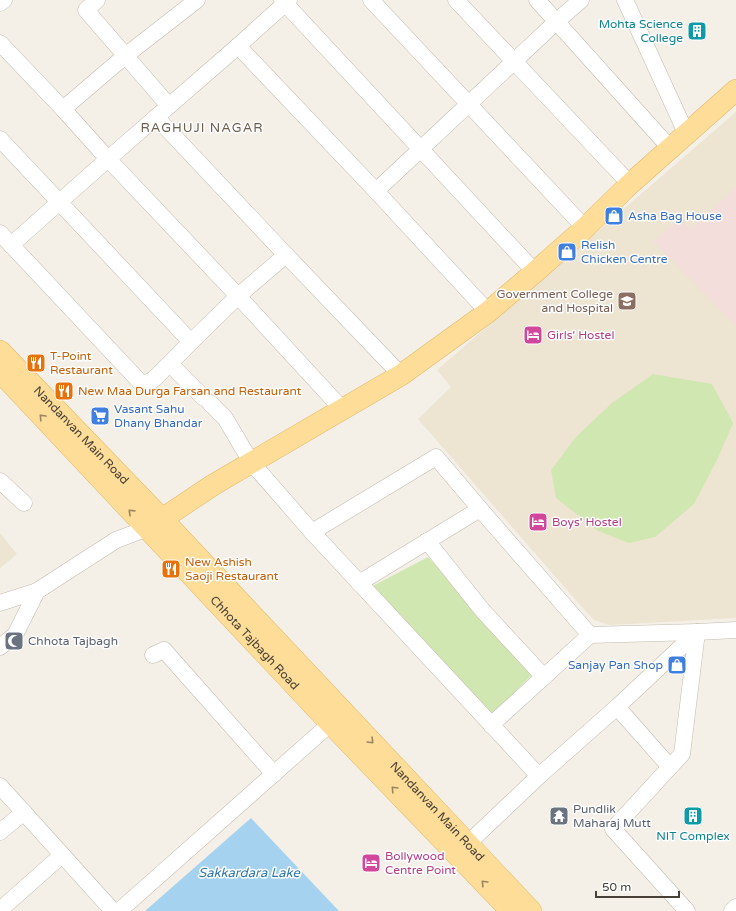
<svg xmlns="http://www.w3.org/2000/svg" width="736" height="911" viewBox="0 0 736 911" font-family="'Varela Round',sans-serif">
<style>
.education{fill:#ede4d2}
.medical{fill:#f4dedc}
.green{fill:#d1e7b1}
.water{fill:#a5d3ef}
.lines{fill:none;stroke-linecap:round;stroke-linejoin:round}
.minor-casing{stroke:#c2baae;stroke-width:17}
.major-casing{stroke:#e2b967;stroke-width:22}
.minor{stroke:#fff;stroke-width:16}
.major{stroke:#fddd98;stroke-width:21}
.oneway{stroke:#998763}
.labels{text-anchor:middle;stroke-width:3;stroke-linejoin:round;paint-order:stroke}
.culture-label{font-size:12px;fill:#0d838f;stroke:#fff;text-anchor:end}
.shop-label{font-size:12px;fill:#366cbe;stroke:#fff;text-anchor:start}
.education-label{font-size:12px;fill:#785e54;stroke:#fff;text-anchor:end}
.hotel-label{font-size:12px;fill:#b23c85;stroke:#fff;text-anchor:start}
.food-label{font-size:12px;fill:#c56008;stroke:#fff;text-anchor:start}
.street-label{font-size:12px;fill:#474037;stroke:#fff}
.worship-label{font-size:12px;fill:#5b616d;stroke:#fff;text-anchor:start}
.neighbourhood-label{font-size:13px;letter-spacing:1px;fill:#6a5e4e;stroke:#fff}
.water-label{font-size:13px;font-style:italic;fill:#2f7aaa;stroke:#fff}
</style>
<rect width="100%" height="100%" fill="#f4f0e8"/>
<g class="education">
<path d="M736 112V618L610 625 594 620 580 605 418 419 451 387 437 370Z"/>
<path d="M0 533 17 554 0 568Z"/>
</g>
<path class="medical" d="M735 188 736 322 734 324 653 241 679 220 691 229Z"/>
<g class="green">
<path d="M653 374 712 384 733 423 718 458 694 504 655 537 629 543 598 531 556 498 551 470 576 437 612 403Z"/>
<path d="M428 557 533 674 492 714 371 587Z"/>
</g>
<path class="water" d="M251 818 339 911H145Z"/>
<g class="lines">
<g class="minor-casing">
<g id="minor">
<path d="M97 0 86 10 169 106"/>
<path d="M282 0 535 272"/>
<path d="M371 0 585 228"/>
<path d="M456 0 630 184"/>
<path d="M537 0 670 148"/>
<path d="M625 0 686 133"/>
<path d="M0 3 4 0"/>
<path d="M0 43 63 109 108 159 238 296 286 255"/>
<path d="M238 46 376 191 488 312"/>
<path d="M63 109 125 56 197 0"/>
<path d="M156 117 286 255 401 375"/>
<path d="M0 139 191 342 238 296 343 410"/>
<path d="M376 191 556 22 581 0"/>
<path d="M0 233 140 382 147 383 154 379 191 342"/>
<path d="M11 245 108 159 238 46 289 0"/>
<path d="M170 364 204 398"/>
<path d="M210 403 225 418 251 462 312 532 539 776 617 707 697 632 736 630"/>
<path d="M0 481 24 503"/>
<path d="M312 532 436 457 480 509"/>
<path d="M427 541 483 611 544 677"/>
<path d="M359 583 480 509 590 635 697 632 682 754 613 829 687 911"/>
<path d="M0 603 37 591"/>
<path d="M0 647 15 635 37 591 116 540 148 528"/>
<path d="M153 655 164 650 274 774"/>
<path d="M617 707 670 767"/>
<path d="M491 725 590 635"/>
<path d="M0 786 113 911"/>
<path d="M0 832 24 812"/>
<path d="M460 851 539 776"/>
<path d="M0 910 62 855"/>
<path d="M119 911 339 716"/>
<path d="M732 911 736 907"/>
</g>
</g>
<g class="major-casing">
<g id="major">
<path id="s1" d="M0 351 162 519 531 911"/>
<path id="s2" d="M4 376 331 724 511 911"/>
<path d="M150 527 213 485 401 375 488 312 535 272 585 228 630 184 736 90"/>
</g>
</g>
<use href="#minor" class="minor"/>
<use href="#major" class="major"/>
</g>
<defs><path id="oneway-chevron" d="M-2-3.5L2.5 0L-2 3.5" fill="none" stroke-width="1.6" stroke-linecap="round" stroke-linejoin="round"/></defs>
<g class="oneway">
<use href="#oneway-chevron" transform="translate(42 417) rotate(-133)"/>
<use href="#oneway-chevron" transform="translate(131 512) rotate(-136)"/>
<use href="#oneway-chevron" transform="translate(371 741) rotate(46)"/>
<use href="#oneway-chevron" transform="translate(394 789) rotate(-134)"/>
<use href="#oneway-chevron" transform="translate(484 883) rotate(-134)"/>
</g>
<defs>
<g id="building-square" transform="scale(1)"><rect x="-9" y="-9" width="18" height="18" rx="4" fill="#0f9aa8" stroke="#fff"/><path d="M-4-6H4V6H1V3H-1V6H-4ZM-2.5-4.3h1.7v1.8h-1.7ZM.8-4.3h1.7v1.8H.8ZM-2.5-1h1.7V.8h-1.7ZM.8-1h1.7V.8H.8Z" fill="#fff"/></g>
<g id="shop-square" transform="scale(1)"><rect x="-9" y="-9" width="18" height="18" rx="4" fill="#3f7fe0" stroke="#fff"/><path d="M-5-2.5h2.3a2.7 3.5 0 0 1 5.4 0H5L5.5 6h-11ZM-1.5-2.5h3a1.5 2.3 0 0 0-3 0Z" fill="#fff"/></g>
<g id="university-square" transform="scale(1)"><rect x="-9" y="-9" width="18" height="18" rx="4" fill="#8d6e63" stroke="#fff"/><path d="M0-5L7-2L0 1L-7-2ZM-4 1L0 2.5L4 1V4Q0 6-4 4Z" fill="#fff"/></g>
<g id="hotel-square" transform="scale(1)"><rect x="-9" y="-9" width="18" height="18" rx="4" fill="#d1479c" stroke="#fff"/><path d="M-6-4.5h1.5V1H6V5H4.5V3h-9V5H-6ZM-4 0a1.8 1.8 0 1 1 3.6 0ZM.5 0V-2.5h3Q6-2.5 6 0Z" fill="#fff"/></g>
<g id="restaurant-square" transform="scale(1)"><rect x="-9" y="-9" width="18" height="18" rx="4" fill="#e8710a" stroke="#fff"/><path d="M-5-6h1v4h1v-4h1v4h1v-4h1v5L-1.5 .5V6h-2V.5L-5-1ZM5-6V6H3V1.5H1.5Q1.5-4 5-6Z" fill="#fff"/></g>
<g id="supermarket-square" transform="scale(1)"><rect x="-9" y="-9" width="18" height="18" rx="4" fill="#3f7fe0" stroke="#fff"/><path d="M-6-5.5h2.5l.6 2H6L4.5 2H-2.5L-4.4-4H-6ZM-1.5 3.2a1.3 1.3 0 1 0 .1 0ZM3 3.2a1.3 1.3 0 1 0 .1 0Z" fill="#fff"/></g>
<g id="mosque-square" transform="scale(1)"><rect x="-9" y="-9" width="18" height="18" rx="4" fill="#6b7280" stroke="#fff"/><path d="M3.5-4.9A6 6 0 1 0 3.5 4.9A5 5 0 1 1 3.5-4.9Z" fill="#fff"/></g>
<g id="temple-square" transform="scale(1)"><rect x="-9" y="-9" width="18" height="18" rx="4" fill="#6b7280" stroke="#fff"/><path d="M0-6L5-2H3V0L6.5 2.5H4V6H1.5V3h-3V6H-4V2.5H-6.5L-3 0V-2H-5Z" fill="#fff"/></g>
</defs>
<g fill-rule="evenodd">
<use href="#building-square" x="697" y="31"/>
<use href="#shop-square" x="614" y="216"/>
<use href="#shop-square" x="567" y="252"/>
<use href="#university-square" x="627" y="301"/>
<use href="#hotel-square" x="533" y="335"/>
<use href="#restaurant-square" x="36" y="363"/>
<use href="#restaurant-square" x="64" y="391"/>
<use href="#supermarket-square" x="100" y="416"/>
<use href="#hotel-square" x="538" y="522"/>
<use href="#restaurant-square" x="171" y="569"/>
<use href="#mosque-square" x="14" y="641"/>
<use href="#shop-square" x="677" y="665"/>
<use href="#temple-square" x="559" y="816"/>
<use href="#building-square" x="693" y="816"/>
<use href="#hotel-square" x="371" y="863"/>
</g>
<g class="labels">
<g class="culture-label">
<text x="683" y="28">Mohta Science<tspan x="683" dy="14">College</tspan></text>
<text x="693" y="840" text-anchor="middle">NIT Complex</text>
</g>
<g class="shop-label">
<text x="628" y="220">Asha Bag House</text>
<text x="581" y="249">Relish<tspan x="581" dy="14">Chicken Centre</tspan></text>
<text x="114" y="413">Vasant Sahu<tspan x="114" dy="14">Dhany Bhandar</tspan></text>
<text x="663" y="669" text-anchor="end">Sanjay Pan Shop</text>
</g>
<g class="education-label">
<text x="613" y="298">Government College<tspan x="613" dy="14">and Hospital</tspan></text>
</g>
<g class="hotel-label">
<text x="547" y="339">Girls' Hostel</text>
<text x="552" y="526">Boys' Hostel</text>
<text x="385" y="860">Bollywood<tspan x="385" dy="14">Centre Point</tspan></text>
</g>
<g class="food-label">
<text x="50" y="360">T-Point<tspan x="50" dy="14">Restaurant</tspan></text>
<text x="78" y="395">New Maa Durga Farsan and Restaurant</text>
<text x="185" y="566">New Ashish<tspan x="185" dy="14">Saoji Restaurant</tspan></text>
</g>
<g class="street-label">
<text dy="4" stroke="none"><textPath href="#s1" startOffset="117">Nandanvan Main Road</textPath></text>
<text dy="4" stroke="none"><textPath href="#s2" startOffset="366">Chhota Tajbagh Road</textPath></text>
<text dy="4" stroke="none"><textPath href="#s1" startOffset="635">Nandanvan Main Road</textPath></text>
</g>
<g class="worship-label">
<text x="28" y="645">Chhota Tajbagh</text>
<text x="573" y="813">Pundlik<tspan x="573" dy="14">Maharaj Mutt</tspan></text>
</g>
<g class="neighbourhood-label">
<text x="202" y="132">RAGHUJI NAGAR</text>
</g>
<g class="water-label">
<text x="249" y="877">Sakkardara Lake</text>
</g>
</g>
<path d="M596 891v6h83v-6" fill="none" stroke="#474037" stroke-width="2"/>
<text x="602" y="891" font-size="12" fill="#474037" stroke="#ffffff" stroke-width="3" paint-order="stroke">50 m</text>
</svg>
